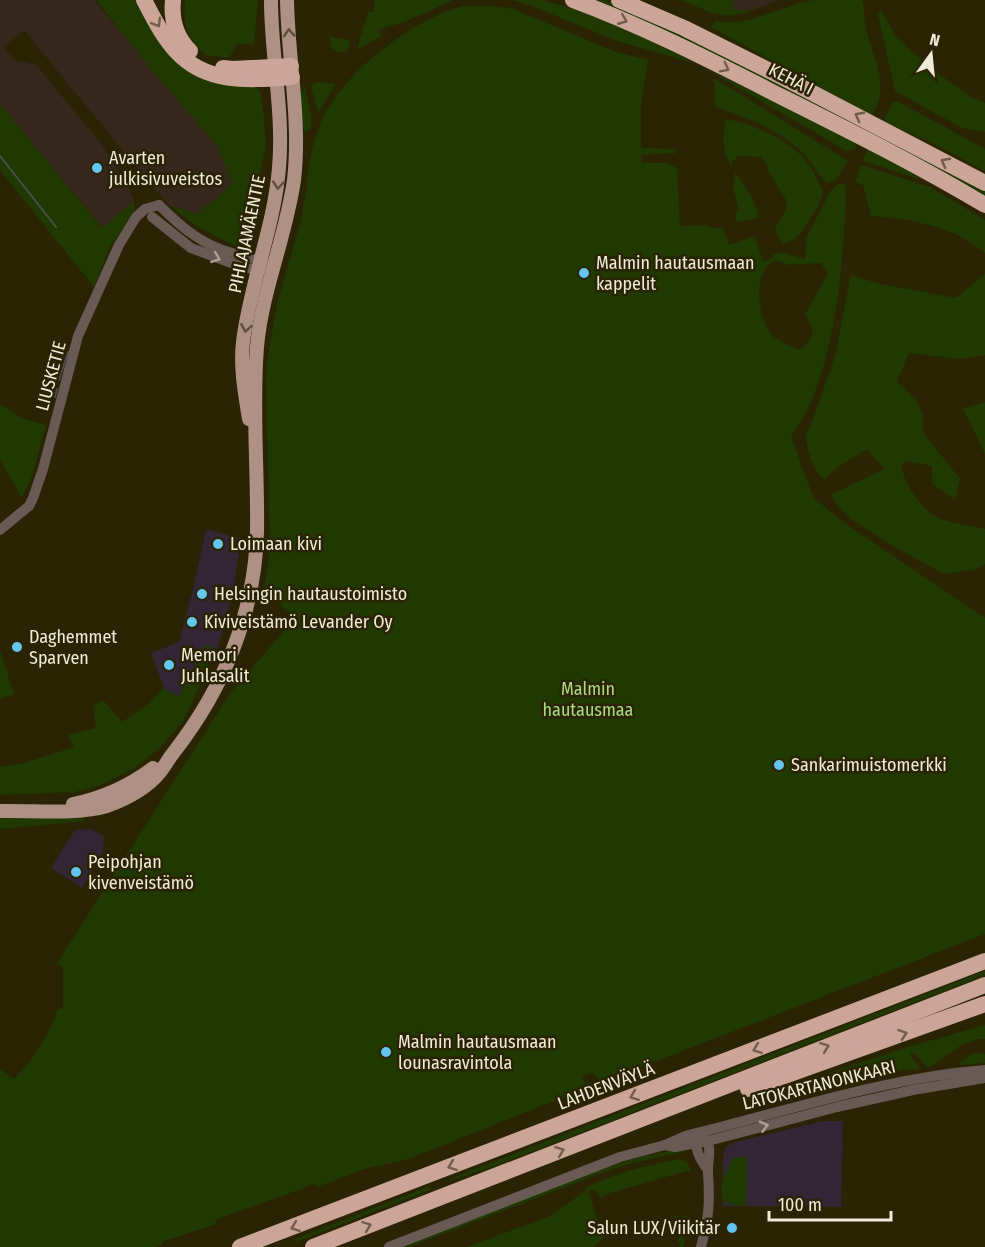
<svg xmlns="http://www.w3.org/2000/svg" width="985" height="1247" viewBox="0 0 985 1247" font-family="'Fira Sans Condensed',sans-serif">
<style>
.commercial{fill:#322634}
.industrial{fill:#36271c}
.green{fill:#1f3900;fill-rule:evenodd}
.lines{fill:none;stroke-linecap:round;stroke-linejoin:round}
.stream{stroke:#494e4c;stroke-width:2}
.minor{stroke:#695a55;stroke-width:10}
.major{stroke:#af9085;stroke-width:14}
.highway{stroke:#caa598;stroke-width:16}
.oneway{stroke:#725e47}
.oneway2{stroke:#5f4f38}
.oneway3{stroke:#aca297}
.poi-dot{fill:#64c5ee;stroke:#2a2304;stroke-width:2}
.labels{text-anchor:middle;stroke-width:5;stroke-linejoin:round;paint-order:stroke}
.street-label{font-size:18px;fill:#efebd9;stroke:#2a2304}
.poi-label{font-size:18px;fill:#efebd9;stroke:#2a2304;text-anchor:start}
.park-label{font-size:18px;fill:#abdb81;stroke:#2a2304}
</style>
<rect width="100%" height="100%" fill="#2a2304"/>
<g class="commercial">
<path d="M206 529 241 539 233 593 217 650 206 645 178 697 164 688 151 653 179 642 195 581Z"/>
<path d="M92 829 104 837 103 852 82 888 51 868 75 830Z"/>
<path d="M823 1121H843L841 1207 723 1206V1158L725 1147 735 1142Z"/>
</g>
<g class="industrial">
<path d="M0 0H94L216 144 234 183 198 214 169 205 153 187 24 30 3 47 15 60 36 65 103 146 131 191 134 201 103 228 0 104Z"/>
<path d="M734 0H780L750 11 731 9Z"/>
</g>
<g class="green">
<path d="M96 0H138L163 42 223 81 255 87 260 91 264 117 266 146 260 173 264 181 261 201 254 205 252 238 235 246 196 226 169 205 198 214 233 183 216 144 151 69Z"/>
<path d="M185 0H258L254 45 237 44 229 58 205 55C186 34 183 28 185 0Z"/>
<path d="M375 0H453L407 21 381 29 379 31 381 36 357 50 368 12H373Z"/>
<path d="M512 0H542L581 11 632 32 858 143 854 150 847 151 697 64 617 41 532 6Z"/>
<path d="M592 0H605L672 29 985 190V197Z"/>
<path d="M681 0H734L732 9 750 11C724 22 706 10 681 0Z"/>
<path d="M814 0H862C865 9 864 19 866 28 873 60 891 84 872 116L711 27 716 21C748 28 782 5 814 0Z"/>
<path d="M463 6H491L513 9 616 52 648 60 641 105V148L676 149V153L642 155 641 163H666L677 168 680 226 707 225 712 229 723 227 729 245 755 236 763 262 773 258V255L781 252 805 259 806 238 828 196 831 190 839 184H844L846 187C845 257 835 381 791 436L813 497 842 521 985 618V934L602 1082 593 1073 582 1076 587 1088 412 1158 365 1169 317 1187 315 1184 215 1220 216 1224 162 1242V1245L156 1247H0V1069L14 1079C36 1057 47 1038 58 1009H63V967L57 963 231 692 295 618 264 589 270 549 266 379 268 356 277 304 301 219 308 181 306 180C310 161 313 140 321 122 341 74 413 19 463 6ZM778 260 788 265 821 263 828 274 805 314 813 329 810 340 799 350C790 346 777 341 771 334 757 317 751 266 778 260Z"/>
<path d="M881 10 896 37 932 69 971 97 985 103V132L962 128 895 91 878 14Z"/>
<path d="M329 36 348 40 350 44 347 52H337L332 48Z"/>
<path d="M710 77 732 89 848 161 836 180 828 183C818 177 813 163 805 155 779 129 749 118 715 107V83Z"/>
<path d="M319 82 336 84 318 113 311 85Z"/>
<path d="M305 86 312 120 310 130 304 132 299 99Z"/>
<path d="M893 102H899L985 149V171L928 141 883 122Z"/>
<path d="M0 104 102 228 134 201 135 209 109 249 94 287 0 170Z"/>
<path d="M726 119C753 124 790 140 807 162 814 171 818 182 823 191L822 197C814 212 802 241 783 244L778 237 775 228C794 201 787 202 772 178 767 171 767 163 761 157L739 156 732 162V168C723 157 721 132 726 119Z"/>
<path d="M868 148 903 167 922 180 864 161 863 159Z"/>
<path d="M861 165 930 187 985 220V253C951 225 912 220 871 216L863 185 855 182Z"/>
<path d="M735 172C744 185 758 202 758 218L737 222 735 213 739 210 733 187Z"/>
<path d="M851 274 876 283 956 298 985 274V355L960 359 909 353 897 382 916 399 923 415V432L960 479 955 500 932 484V466L907 461 901 466C906 486 918 505 935 516 946 523 972 526 985 529V564L974 570 944 574 896 548 851 519 835 502 832 494 885 469 867 449 835 469 825 479C812 473 809 450 805 437L812 422 835 356Z"/>
<path d="M985 402V454L963 408Z"/>
<path d="M0 404 21 418 46 425 32 476 22 498 0 459Z"/>
<path d="M206 645 216 649 184 720 159 749 134 768 101 785 75 792 0 795V767L24 763 74 747 68 735 96 728 93 706 103 700 122 722 148 704 164 688 178 697Z"/>
<path d="M0 650 14 694 0 699Z"/>
<path d="M83 813 84 821 0 829V816Z"/>
<path d="M985 971V975L498 1165 446 1182 459 1175Z"/>
<path d="M985 1025V1039H976L968 1044 966 1042 931 1066 927 1067 914 1053 910 1054C912 1060 918 1063 921 1069L873 1071 806 1089 795 1084 908 1047Z"/>
<path d="M979 1052 985 1054V1063L960 1065 959 1063 972 1054Z"/>
<path d="M680 1149 687 1151 629 1164 599 1174 409 1247H400L577 1178 636 1158Z"/>
<path d="M735 1157H747L746 1206C740 1205 731 1206 726 1203 714 1194 728 1165 735 1157Z"/>
<path d="M680 1159 687 1162 692 1173 687 1171 607 1194 601 1199 597 1191 588 1190 603 1238 594 1247H466L548 1217 587 1190 585 1188C616 1172 645 1166 680 1159Z"/>
<path d="M430 1186V1190L296 1242 295 1239Z"/>
<path d="M682 1215 691 1217 683 1247H679L680 1243 677 1242 682 1232 685 1233 686 1229 673 1226 675 1217 681 1218Z"/>
</g>
<g class="lines">
<g class="stream">
<path d="M0 156 56 227"/>
<path d="M59 380 68 352"/>
<path d="M55 397 57 389"/>
</g>
<g class="minor">
<path d="M159 205C177 223 196 240 220 249 234 255 253 256 265 264"/>
<path d="M152 217 191 248 242 267 264 271"/>
<path d="M0 530 29 506 33 498 43 469 78 336 119 245 136 217 145 209 159 205"/>
<path d="M697 1139C694 1150 701 1161 708 1170"/>
<path d="M665 1145 675 1147 708 1141 837 1107 913 1090 985 1078"/>
<path d="M389 1247 620 1157 665 1145 685 1136C785 1112 882 1078 985 1070"/>
<path d="M701 1247C709 1217 710 1203 708 1173 707 1160 714 1147 703 1137"/>
</g>
<g class="major">
<path d="M249 419C245 394 240 368 243 342 250 283 274 228 279 168 284 112 271 56 271 0"/>
<path d="M73 804C103 798 129 786 153 768"/>
<path d="M0 811C32 810 77 815 107 806 126 799 147 788 160 772 165 766 169 758 174 752 223 689 255 614 257 532 258 471 252 408 257 347 262 290 286 237 294 180 301 120 288 60 287 0"/>
</g>
<g class="highway">
<path d="M144 0C153 17 162 36 176 51 207 85 251 80 292 77"/>
<path d="M173 0C171 19 176 37 190 51"/>
<path d="M573 0C646 27 715 63 784 98 852 132 920 166 985 205"/>
<path d="M619 0 684 28 780 76 985 183"/>
<path d="M223 68 233 69 291 66"/>
<path d="M748 1089 985 1004"/>
<path d="M240 1247 985 961"/>
<path d="M313 1247 985 985"/>
</g>
</g>
<defs><path id="oneway-chevron" d="M-2-3.5L2.5 0L-2 3.5" fill="none" stroke-width="1.6" stroke-linecap="round" stroke-linejoin="round" transform="scale(1.5)"/></defs>
<g class="oneway">
<use href="#oneway-chevron" transform="translate(623 20) rotate(22)"/>
<use href="#oneway-chevron" transform="translate(157 23) rotate(59)"/>
<use href="#oneway-chevron" transform="translate(725 68) rotate(27)"/>
<use href="#oneway-chevron" transform="translate(859 116) rotate(-152)"/>
<use href="#oneway-chevron" transform="translate(945 162) rotate(-152)"/>
<use href="#oneway-chevron" transform="translate(903 1034) rotate(-19)"/>
<use href="#oneway-chevron" transform="translate(825 1047) rotate(-21)"/>
<use href="#oneway-chevron" transform="translate(757 1049) rotate(159)"/>
<use href="#oneway-chevron" transform="translate(634 1096) rotate(159)"/>
<use href="#oneway-chevron" transform="translate(560 1151) rotate(-21)"/>
<use href="#oneway-chevron" transform="translate(452 1166) rotate(159)"/>
<use href="#oneway-chevron" transform="translate(367 1226) rotate(-21)"/>
<use href="#oneway-chevron" transform="translate(295 1227) rotate(159)"/>
</g>
<g class="oneway2">
<use href="#oneway-chevron" transform="translate(289 33) rotate(-94)"/>
<use href="#oneway-chevron" transform="translate(278 185) rotate(96)"/>
<use href="#oneway-chevron" transform="translate(246 328) rotate(100)"/>
</g>
<g class="oneway3">
<use href="#oneway-chevron" transform="translate(216 258) rotate(21)"/>
<use href="#oneway-chevron" transform="translate(764 1126) rotate(-15)"/>
</g>
<g class="poi-dot">
<circle cx="97" cy="168" r="6"/>
<circle cx="584" cy="273" r="6"/>
<circle cx="218" cy="544" r="6"/>
<circle cx="202" cy="594" r="6"/>
<circle cx="192" cy="622" r="6"/>
<circle cx="17" cy="647" r="6"/>
<circle cx="169" cy="665" r="6"/>
<circle cx="779" cy="765" r="6"/>
<circle cx="76" cy="872" r="6"/>
<circle cx="386" cy="1052" r="6"/>
<circle cx="732" cy="1228" r="6"/>
</g>
<g class="labels">
<g class="street-label">
<text transform="translate(791 79) rotate(27)" y="6">KEHÄ I</text>
<text transform="translate(247 234) rotate(-78)" y="6">PIHLAJAMÄENTIE</text>
<text transform="translate(51 376) rotate(-75)" y="6">LIUSKETIE</text>
<text transform="translate(819 1085) rotate(-14)" y="6">LATOKARTANONKAARI</text>
<text transform="translate(606 1086) rotate(-21)" y="6">LAHDENVÄYLÄ</text>
</g>
<g class="poi-label">
<text x="109" y="164">Avarten<tspan x="109" dy="21">julkisivuveistos</tspan></text>
<text x="596" y="269">Malmin hautausmaan<tspan x="596" dy="21">kappelit</tspan></text>
<text x="230" y="550">Loimaan kivi</text>
<text x="214" y="600">Helsingin hautaustoimisto</text>
<text x="204" y="628">Kiviveistämö Levander Oy</text>
<text x="29" y="643">Daghemmet<tspan x="29" dy="21">Sparven</tspan></text>
<text x="181" y="661">Memori<tspan x="181" dy="21">Juhlasalit</tspan></text>
<text x="791" y="771">Sankarimuistomerkki</text>
<text x="88" y="868">Peipohjan<tspan x="88" dy="21">kivenveistämö</tspan></text>
<text x="398" y="1048">Malmin hautausmaan<tspan x="398" dy="21">lounasravintola</tspan></text>
<text x="720" y="1234" text-anchor="end">Salun LUX/Viikitär</text>
</g>
<g class="park-label">
<text x="588" y="695">Malmin<tspan x="588" dy="21">hautausmaa</tspan></text>
</g>
</g>
<g transform="translate(931 54) rotate(15)" stroke="#2a2304" stroke-width="4.5" paint-order="stroke">
<path d="M0-4.5L10 22L0 15L-10 22Z" fill="#efebd9"/>
<text y="-9" font-size="16" font-weight="bold" text-anchor="middle" fill="#efebd9">N</text>
</g>
<path d="M769 1211v9h122v-9" fill="none" stroke="#efebd9" stroke-width="3"/>
<text x="778" y="1211" font-size="18" fill="#efebd9" stroke="#2a2304" stroke-width="4.5" paint-order="stroke">100 m</text>
</svg>
